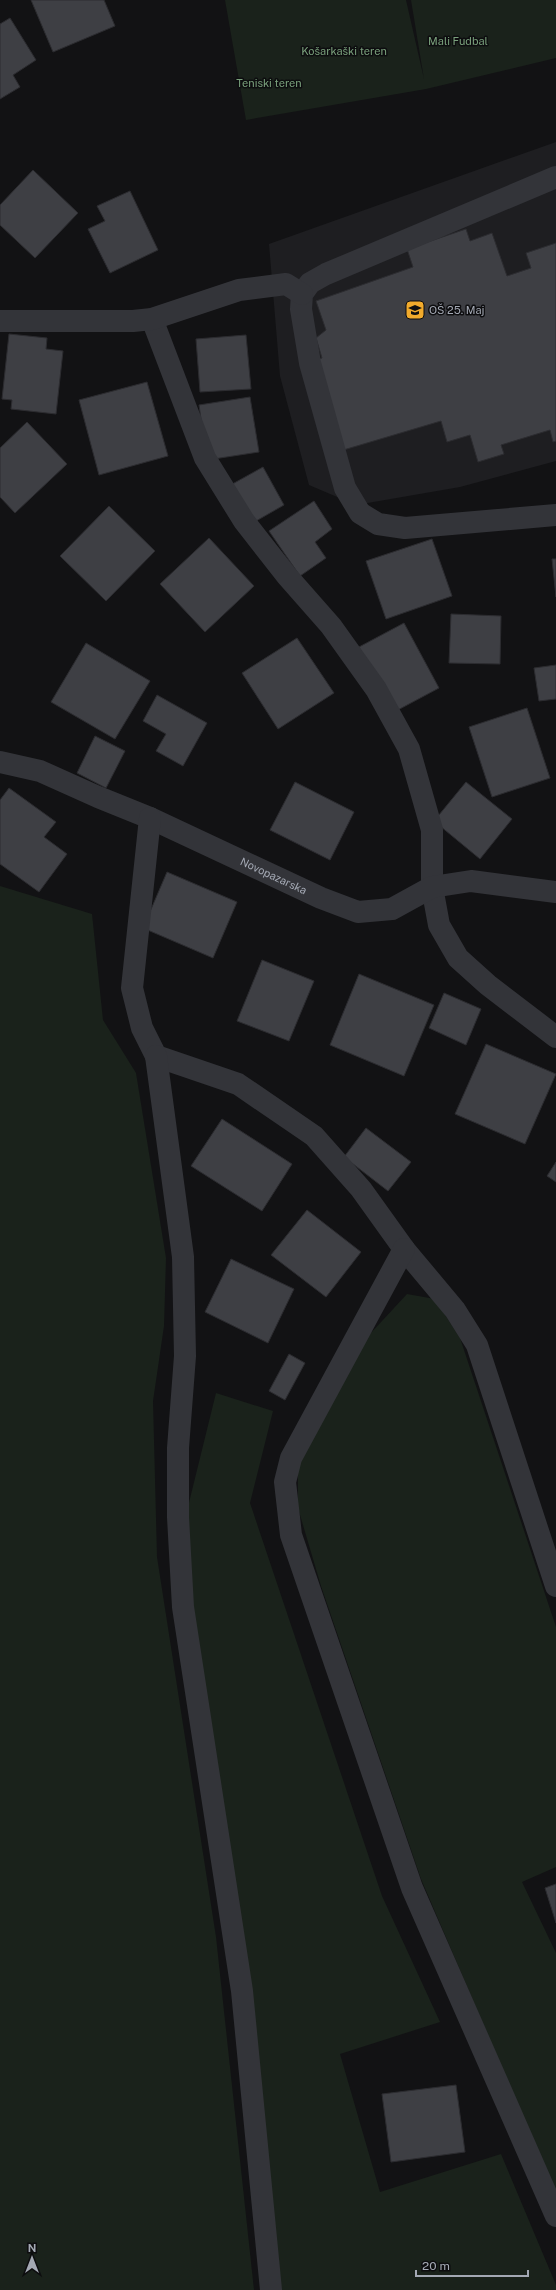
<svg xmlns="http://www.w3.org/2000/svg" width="556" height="2290" viewBox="0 0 556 2290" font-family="'Public Sans',sans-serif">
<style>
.built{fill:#1e1e21}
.green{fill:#1a221b}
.building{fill:#3e3f44;stroke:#2c2c30}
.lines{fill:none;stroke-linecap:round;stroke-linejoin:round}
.minor{stroke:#333439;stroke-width:22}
.labels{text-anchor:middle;stroke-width:3;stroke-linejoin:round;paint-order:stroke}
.park-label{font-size:11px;fill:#7aa07c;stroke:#0d0d0f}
.poi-label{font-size:11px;fill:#a4a9b4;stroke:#0d0d0f;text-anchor:start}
.street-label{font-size:11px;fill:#a4a9b4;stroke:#0d0d0f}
</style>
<rect width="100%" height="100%" fill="#121214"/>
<path class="built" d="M556 142V461L460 487 356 505 309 485 280 376 269 244Z"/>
<g class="green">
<path d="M225 0H406L424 79 411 0H556V58L426 89 246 120Z"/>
<path d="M0 886 92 914 103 1020 136 1073 166 1258 164 1326 153 1401 157 1557 216 1937 254 2290H0Z"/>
<path d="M407 1294 435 1299 460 1338 556 1627V1867L522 1882 556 1953V2194L421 1879 321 1586 298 1508V1467L357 1348Z"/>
<path d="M216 1393 273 1411 250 1503 382 1896 440 2022 340 2054 380 2192 501 2154 556 2285V2290H281L182 1531Z"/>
</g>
<g class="building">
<path d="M31 0H104L115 26 53 52Z"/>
<path d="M10 18 36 60 13 75 20 87 0 99V24Z"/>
<path d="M33 170 78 213 35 258 0 225V205Z"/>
<path d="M130 191 158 250 110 273 88 229 105 221 97 206Z"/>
<path d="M466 229 470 241 492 233 507 276 531 268 526 253 556 243V441L553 442 550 430 501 445 504 454 478 462 470 435 447 442 441 421 340 451 313 361 322 358 316 338 326 330 316 301 413 267 407 249Z"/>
<path d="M9 334 47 338 46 349 63 351 56 414 11 409 12 400 2 399Z"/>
<path d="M246 335 251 389 200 392 196 339Z"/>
<path d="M147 382 168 456 99 475 79 400Z"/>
<path d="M250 397 259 452 207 460 199 405Z"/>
<path d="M27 422 67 464 15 513 0 497V448Z"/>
<path d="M263 467 284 505 249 525 227 487Z"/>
<path d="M314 501 332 529 315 542 326 558 300 576 269 531Z"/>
<path d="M109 506 155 551 106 601 60 556Z"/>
<path d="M209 538 254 586 205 632 160 584Z"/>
<path d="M432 539 452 596 386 619 366 561Z"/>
<path d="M552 559H556V597Z"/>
<path d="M451 614 501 616 500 664 449 663Z"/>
<path d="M404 623 439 688 394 712 359 647Z"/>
<path d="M297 638 334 693 278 729 242 673Z"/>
<path d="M86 643 150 681 115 739 51 702Z"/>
<path d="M556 665V699L539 701 534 668Z"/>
<path d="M157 695 207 723 183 766 156 751 166 734 143 721Z"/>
<path d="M527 708 550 778 492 797 469 727Z"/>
<path d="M95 736 125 751 106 788 77 773Z"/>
<path d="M295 782 354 812 330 860 270 830Z"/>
<path d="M466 782 512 819 480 859 434 821Z"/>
<path d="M9 788 56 822 44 837 67 854 39 892 0 864V800Z"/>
<path d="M167 872 237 902 213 958 143 928Z"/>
<path d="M262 960 314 981 289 1041 237 1021Z"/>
<path d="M359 974 434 1005 404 1076 330 1045Z"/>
<path d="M444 993 481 1009 466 1045 429 1028Z"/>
<path d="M486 1044 556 1074 525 1144 455 1114Z"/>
<path d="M222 1119 292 1164 262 1211 191 1166Z"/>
<path d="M366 1128 411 1162 388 1191 344 1157Z"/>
<path d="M556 1162V1182L547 1176Z"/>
<path d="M307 1210 361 1252 326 1297 271 1255Z"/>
<path d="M231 1259 294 1289 268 1343 205 1312Z"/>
<path d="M289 1354 305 1363 285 1400 269 1391Z"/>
<path d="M556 1884V1923L545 1888Z"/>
<path d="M456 2085 465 2152 391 2162 382 2094Z"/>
</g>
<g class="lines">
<g class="minor">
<path d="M556 177 326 274 310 283 302 294 301 309 310 363 345 488 360 513 378 524 405 528 556 515"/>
<path d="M152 319 205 458 244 521 287 576 331 626 376 689 409 749 432 830V887L439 925 458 958 488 985 556 1037"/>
<path d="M0 321H133L152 319 239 290 286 284 302 294"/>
<path id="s1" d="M0 762 40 771 98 797 150 818 321 898 358 912 392 909 432 887 471 881 556 892"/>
<path d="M150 818 132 988 142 1028 156 1056 238 1084 314 1136 361 1189 404 1249 455 1310 477 1345 556 1586"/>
<path d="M156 1056 183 1257 185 1356 178 1448V1517L183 1607 242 1991 271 2290"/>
<path d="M404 1249 291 1458 285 1482 291 1535 412 1888 556 2216"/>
</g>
</g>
<defs>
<g id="school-square" transform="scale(1)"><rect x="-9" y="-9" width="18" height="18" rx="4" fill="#f2ab2c" stroke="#0d0d0f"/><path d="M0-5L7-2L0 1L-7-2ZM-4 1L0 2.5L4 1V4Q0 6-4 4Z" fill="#111"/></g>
</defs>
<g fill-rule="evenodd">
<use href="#school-square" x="415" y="310"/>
</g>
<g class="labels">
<g class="park-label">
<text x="458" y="45">Mali Fudbal</text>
<text x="344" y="55">Košarkaški teren</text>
<text x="269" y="87">Teniski teren</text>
</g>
<g class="poi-label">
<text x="429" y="314">OŠ 25. Maj</text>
</g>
<g class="street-label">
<text dy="4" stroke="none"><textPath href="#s1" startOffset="297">Novopazarska</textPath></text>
</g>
</g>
<g transform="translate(32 2258)" stroke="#0d0d0f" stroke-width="3" paint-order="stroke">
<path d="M0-3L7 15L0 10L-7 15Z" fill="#a4a9b4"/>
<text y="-6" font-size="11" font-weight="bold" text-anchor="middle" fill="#a4a9b4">N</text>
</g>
<path d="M416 2270v6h112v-6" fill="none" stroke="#a4a9b4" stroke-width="2"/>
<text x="422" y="2270" font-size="12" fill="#a4a9b4" stroke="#0d0d0f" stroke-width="3" paint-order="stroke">20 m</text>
</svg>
